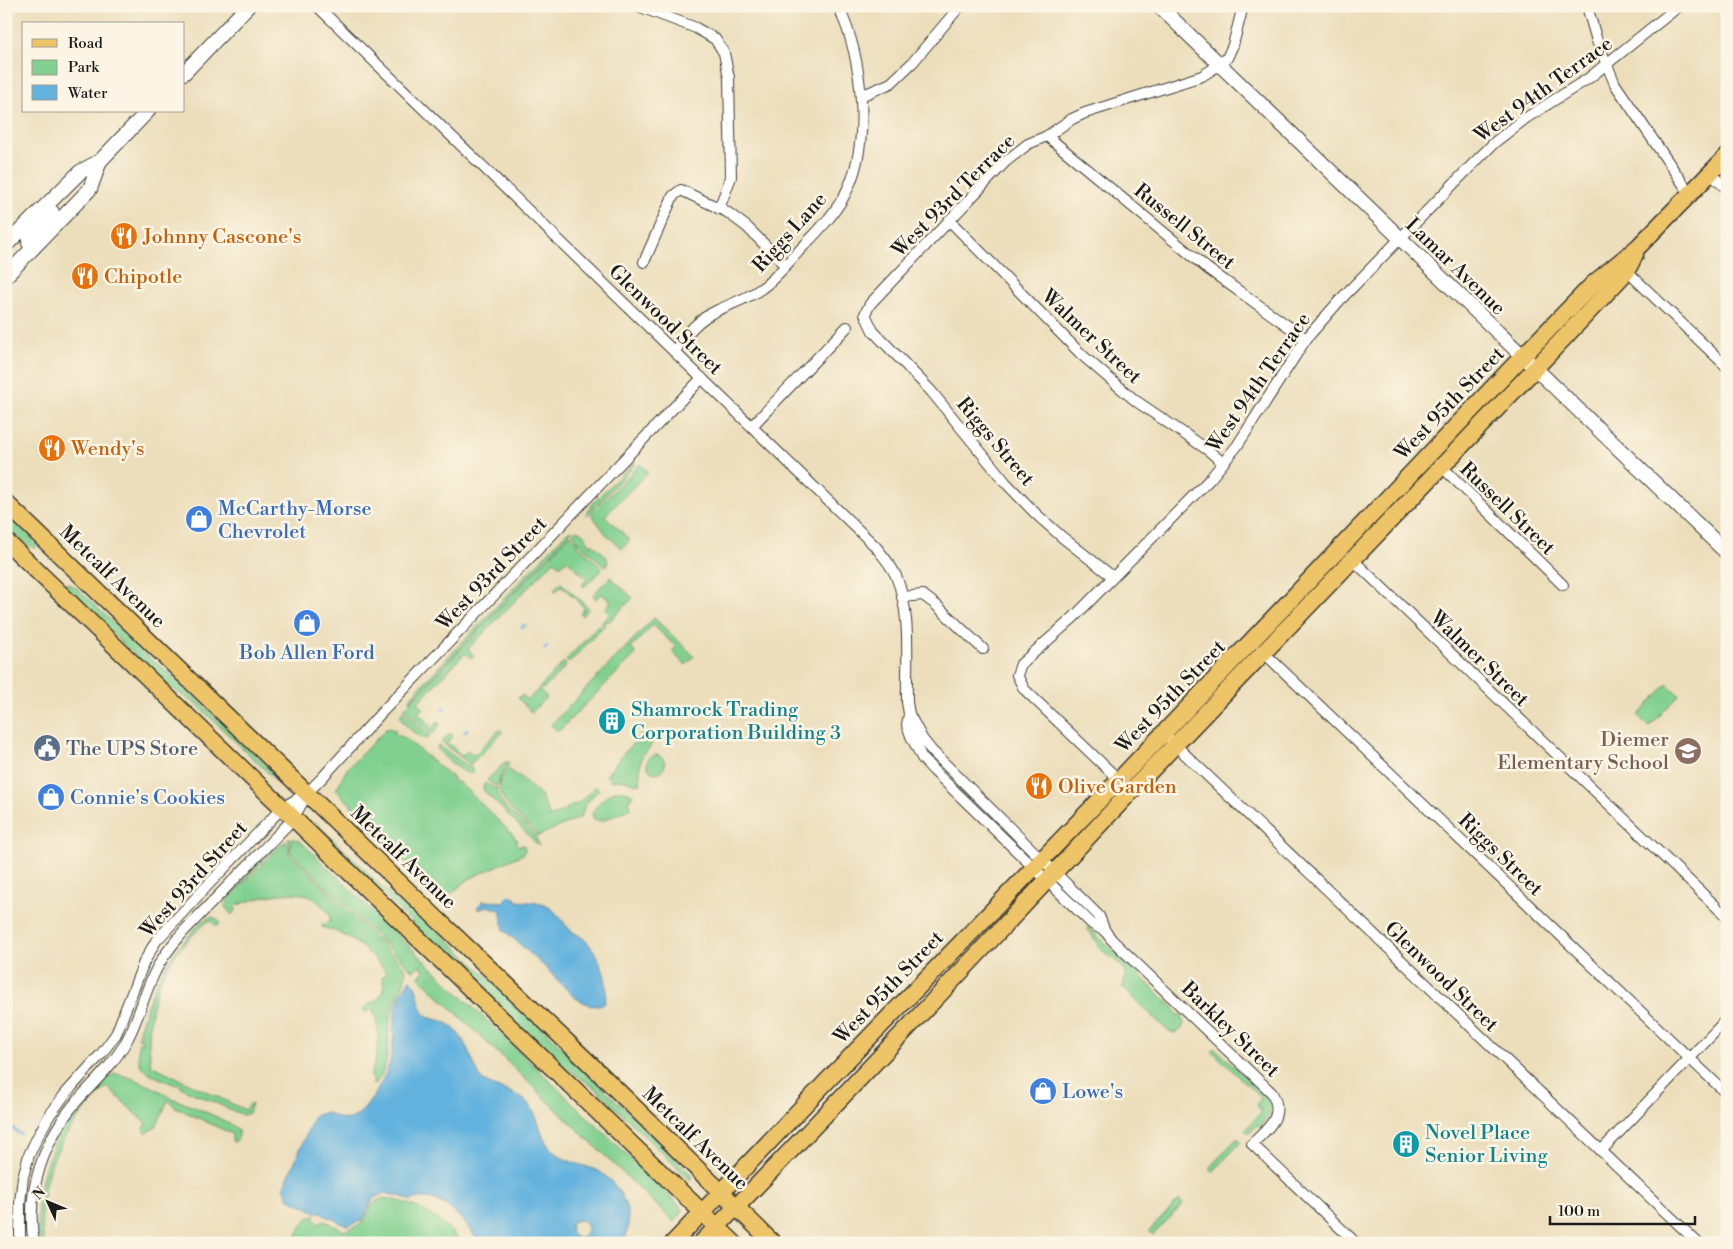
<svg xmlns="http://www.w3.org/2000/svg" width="1733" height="1249" viewBox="0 0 1733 1249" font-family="'Libre Bodoni',serif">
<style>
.green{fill:#81d090;stroke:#4e7656}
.water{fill:#63b2de;stroke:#40677d;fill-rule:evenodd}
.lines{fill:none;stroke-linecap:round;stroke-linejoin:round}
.stream{stroke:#63b2de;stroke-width:3}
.minor-casing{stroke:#3b3934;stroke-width:12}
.tertiary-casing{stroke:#3b3934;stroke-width:16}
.primary-casing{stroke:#3b3934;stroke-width:19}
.minor{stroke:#fff;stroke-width:10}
.tertiary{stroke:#fff;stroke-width:14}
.primary{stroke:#eec469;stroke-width:16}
.labels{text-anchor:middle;stroke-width:5;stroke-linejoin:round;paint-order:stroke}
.street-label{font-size:20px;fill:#1c1c1c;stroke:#fcf5e5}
.food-label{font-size:20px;fill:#c56008;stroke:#fcf5e5;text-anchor:start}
.shop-label{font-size:20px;fill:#366cbe;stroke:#fcf5e5;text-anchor:start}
.culture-label{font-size:20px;fill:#0d838f;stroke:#fcf5e5;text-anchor:start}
.education-label{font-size:20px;fill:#785e54;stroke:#fcf5e5;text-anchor:end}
.service-label{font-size:20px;fill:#4e5e75;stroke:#fcf5e5;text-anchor:start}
</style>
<rect width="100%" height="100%" fill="#fcf5e5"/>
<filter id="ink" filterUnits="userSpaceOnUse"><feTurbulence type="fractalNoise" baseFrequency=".02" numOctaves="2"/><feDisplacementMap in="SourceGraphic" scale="10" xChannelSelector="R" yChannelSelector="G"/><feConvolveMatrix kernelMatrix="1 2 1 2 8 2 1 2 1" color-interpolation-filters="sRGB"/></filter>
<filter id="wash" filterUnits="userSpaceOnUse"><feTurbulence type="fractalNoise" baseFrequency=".0096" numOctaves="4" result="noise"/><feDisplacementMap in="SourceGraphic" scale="20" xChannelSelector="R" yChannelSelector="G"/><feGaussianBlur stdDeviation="1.12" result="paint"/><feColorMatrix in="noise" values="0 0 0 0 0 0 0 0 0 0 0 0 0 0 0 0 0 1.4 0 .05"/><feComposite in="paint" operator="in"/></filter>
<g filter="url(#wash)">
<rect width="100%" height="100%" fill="#ecdebb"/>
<g class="green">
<path d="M636 463 588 515H586C592 500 620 477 632 464Z"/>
<path d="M640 464 648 472 605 516 630 540 622 549 606 534 591 514Z"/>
<path d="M6 516C17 523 32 534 37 546L35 549 24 543 6 526Z"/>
<path d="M573 530 572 531 410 701 409 700 414 693 567 532Z"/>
<path d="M576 530C585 532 587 540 590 545L592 543 605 555 608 561 606 566 603 565 580 544 573 533Z"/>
<path d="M571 534 579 546 603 569 584 587 582 584 587 579 567 560 560 566 554 561 468 649 473 654V657H470L465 653 418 702 423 708 418 713 431 725 429 727 431 729 438 722 440 725 433 734 430 733 404 709Z"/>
<path d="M610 577 633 598 609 622 607 620 604 627 601 623 610 614 605 609 611 602 602 594 596 599 593 595Z"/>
<path d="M560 582 589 608 582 616 580 614 584 608 562 586 556 591 554 590Z"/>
<path d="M68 583 78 589 151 659 171 674 275 773 283 783 281 785 196 704 162 682 65 587 64 585Z"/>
<path d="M654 618 694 656 686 665 672 652 676 647 653 625 631 648 636 654 558 732 551 725Z"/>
<path d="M598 626 602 628 569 663 566 660Z"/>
<path d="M564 662 567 665 544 689 542 688 540 690 546 696V698L532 712 530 711 518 698 522 695 528 700Z"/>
<path d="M1667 684 1679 695 1649 727 1638 716Z"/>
<path d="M403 711 428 734 430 737 426 739C417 737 404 725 400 717Z"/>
<path d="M387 728 396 730 395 734 405 738 454 779 453 781 455 783 457 781 464 787 513 835 518 841 516 843 519 846 524 845 525 850 523 854 469 879 448 896 407 863 373 832 350 804 336 790 347 769Z"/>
<path d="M500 729 503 732 474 761 473 760 471 765 441 742 450 733 453 736 447 743 448 745 450 744 462 756 468 751 474 755Z"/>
<path d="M643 733 652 743C650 751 642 753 641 760 639 768 641 777 640 785L625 780 611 781 606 776 622 755Z"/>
<path d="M438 745 472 769 474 773C461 776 446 757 437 750Z"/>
<circle cx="656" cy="764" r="9"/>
<path d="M505 762H509V764L501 774 498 786 493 785 487 780Z"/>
<path d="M508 768 516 776 517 774 541 796 550 817 578 803 596 786 599 789 585 805 581 817 538 836C523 817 482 796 508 768Z"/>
<path d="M485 783 493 788H497C500 816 534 822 539 846L484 791 483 786Z"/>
<path d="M615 791H625L633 794 629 801 631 808 602 821 594 819 592 814C596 804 606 795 615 791Z"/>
<path d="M315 822 398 902 431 924 533 1019 687 1170 692 1177 690 1180 595 1088 557 1062 319 833 313 824Z"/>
<path d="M288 838 299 840 680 1206 682 1213 674 1222 427 985 419 977 424 970 420 965 413 971 292 854 290 850 291 843Z"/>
<path d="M283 839 279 844 225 901 228 895 277 843Z"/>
<path d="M287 841 289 843V853L405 967C409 981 395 998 392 1012 385 1034 393 1066 375 1084L372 1083 374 1080 370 1076C379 1054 381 1031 373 1009L365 1012 362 1009C376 999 388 998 382 977L387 973C370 951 349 934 322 927L323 924 330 922V914C324 909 317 899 309 896 291 888 252 899 235 906L236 911 233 914H231L225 907 226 902 282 844Z"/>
<path d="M212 917 217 919 220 922 219 925 216 926 210 920C161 958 143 1004 151 1065L245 1110 249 1104H252L249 1113 243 1115 186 1090 180 1086 181 1084 179 1082 177 1085C169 1083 146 1073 142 1067 137 1061 139 1051 138 1044L139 1042H142V1039H139L138 1034C150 994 161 964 191 933 197 926 202 919 212 917Z"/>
<path d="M1088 927 1175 1009 1177 1016 1179 1014 1182 1016 1184 1024 1181 1030 1175 1033 1168 1031 1122 987C1133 964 1113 963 1101 949 1095 942 1094 936 1087 929Z"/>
<path d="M1215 1048 1265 1095C1271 1103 1273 1118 1263 1121L1264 1122 1259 1127 1257 1125 1249 1134 1245 1130 1262 1112 1256 1105 1261 1098 1212 1051Z"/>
<path d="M114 1074C127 1074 166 1092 173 1100L174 1099C184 1103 236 1123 238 1131 240 1135 238 1139 235 1142L232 1141V1134L175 1107 168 1100 156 1127 146 1133 143 1130 147 1124 107 1087C62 1130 33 1178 44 1243H39C32 1192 48 1139 84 1101 92 1093 100 1085 109 1077Z"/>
<path d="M1237 1138 1241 1142 1213 1172 1209 1168Z"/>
<path d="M383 1198C410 1200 446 1220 461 1243H294C299 1232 303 1216 316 1216L314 1219 321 1223 323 1220 345 1231 362 1224 373 1203Z"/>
<path d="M1179 1200 1183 1204 1153 1235 1149 1231Z"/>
</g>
<g class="water">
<path d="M512 895 517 901C526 902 539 902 547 906 557 911 562 921 569 929 573 933 580 935 585 940 599 953 612 985 604 1004L591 1006 574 997 544 966 504 930 500 909 485 906 480 910 477 907 483 901 503 902 507 897Z"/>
<path d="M410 979C420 989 417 1000 423 1011 429 1022 442 1018 450 1025 467 1038 471 1062 482 1080 497 1090 520 1091 531 1107 541 1122 540 1139 553 1151 565 1163 583 1164 598 1171 603 1173 606 1177 610 1180 627 1198 633 1219 624 1243H479C466 1222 438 1187 410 1201L403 1197 384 1193 373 1199 362 1221 347 1226 326 1216 321 1212 318 1213 288 1198 284 1187 314 1116 327 1112C334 1116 341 1121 349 1119 367 1116 388 1073 391 1057 395 1041 392 1023 396 1007 399 997 404 988 410 979ZM579 1220 585 1222 587 1230C584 1237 581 1238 574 1237L570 1230 572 1222Z"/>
</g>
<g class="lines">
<g class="stream">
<path d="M522 627 525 625"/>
<path d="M545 649 547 646"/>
<path d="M442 710 445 708"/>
<path d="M465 732 467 729"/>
<path d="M6 1123 20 1134"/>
</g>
</g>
</g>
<g filter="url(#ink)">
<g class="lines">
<g class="minor-casing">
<g id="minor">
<path d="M317 6 876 547C883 556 891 565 896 576 912 615 906 661 907 702L909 714 907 725 911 736 922 758 933 770 1092 924 1105 931"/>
<path d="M638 6 696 28 715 39 724 53 729 78 731 177 719 209"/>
<path d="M1587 6 1597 41 1615 84 1690 194"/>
<path d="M861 96 891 83 913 62 960 6"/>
<path d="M1047 136 1208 269 1306 339"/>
<path d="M1710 173 1727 189"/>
<path d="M949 220 1082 355 1111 380 1136 401 1208 450 1223 463"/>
<path d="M644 262 673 196 681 190 727 212 747 227 785 265"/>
<path d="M1627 271 1727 367"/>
<path d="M675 351C686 334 698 319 718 310 733 303 749 298 762 288 775 279 786 265 797 253 813 236 831 219 843 198 873 146 863 58 838 6"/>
<path d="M752 426 847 327"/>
<path d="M1439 464 1563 585"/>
<path d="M1350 557 1727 917"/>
<path d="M1113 577 1062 537 1036 514 1006 483 931 391 873 331 865 314 870 304 1005 162 1028 144 1047 136 1072 119 1085 113 1202 76 1219 65 1227 58 1233 45 1243 6"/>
<path d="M902 597 923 595 936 605 983 649"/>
<path d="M1261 650 1727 1094"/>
<path d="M909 714 923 740 932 751 1099 916 1105 931 1112 940 1272 1093C1285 1117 1268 1128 1252 1144L1356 1243"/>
<path d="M1171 741 1698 1243"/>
<path d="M1119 780 1024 689 1017 675 1021 664 1073 618 1210 479 1237 446 1306 339 1340 300 1469 168 1495 142 1526 118 1589 78 1679 6"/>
<path d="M1601 1151 1727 1019"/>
<path d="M20 1243V1203L23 1177 29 1155 37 1138 49 1116 66 1093 102 1053 116 1034 144 962 156 941 205 888 282 808 307 793 321 779 383 711 702 378"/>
<path d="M34 1243C25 1193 44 1139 77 1101 95 1081 114 1064 127 1040 140 1016 145 989 158 966 165 953 174 943 183 932L293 819 307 794"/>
</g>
</g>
<g class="tertiary-casing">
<g id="tertiary">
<path d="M1159 6 1727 553"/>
<path d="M184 73 248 6"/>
<path d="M6 245 80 172 100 161 148 111"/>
<path d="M33 248 29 243 30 236 52 212"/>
<path d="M6 276 90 189 100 161"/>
</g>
</g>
<g class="primary-casing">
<g id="primary">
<path d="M6 503 435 917 586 1060 773 1243"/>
<path d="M6 541 734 1243"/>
<path d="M673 1243 828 1080 1119 780 1522 357 1593 284 1638 247 1727 156"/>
<path d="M701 1243C862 1079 1017 911 1175 745 1326 587 1478 430 1627 271L1635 254"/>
</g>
</g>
<use href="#minor" class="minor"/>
<use href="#tertiary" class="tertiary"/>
<use href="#primary" class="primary"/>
</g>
</g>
<defs>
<g id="restaurant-disc" transform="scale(1.4375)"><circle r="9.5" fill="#e8710a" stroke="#fcf5e5"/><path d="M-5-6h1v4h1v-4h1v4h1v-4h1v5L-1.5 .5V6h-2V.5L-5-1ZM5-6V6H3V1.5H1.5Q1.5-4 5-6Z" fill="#fff"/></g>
<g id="shop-disc" transform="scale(1.4375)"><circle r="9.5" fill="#3f7fe0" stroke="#fcf5e5"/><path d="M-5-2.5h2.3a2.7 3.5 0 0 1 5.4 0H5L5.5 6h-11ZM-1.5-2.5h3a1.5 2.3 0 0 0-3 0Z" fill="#fff"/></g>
<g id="building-disc" transform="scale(1.4375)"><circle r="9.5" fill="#0f9aa8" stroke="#fcf5e5"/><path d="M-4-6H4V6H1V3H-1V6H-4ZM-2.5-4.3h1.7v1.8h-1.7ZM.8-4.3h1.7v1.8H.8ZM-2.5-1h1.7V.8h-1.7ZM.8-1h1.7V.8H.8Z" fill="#fff"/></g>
<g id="civic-disc" transform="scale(1.4375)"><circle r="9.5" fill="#5c6f8a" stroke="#fcf5e5"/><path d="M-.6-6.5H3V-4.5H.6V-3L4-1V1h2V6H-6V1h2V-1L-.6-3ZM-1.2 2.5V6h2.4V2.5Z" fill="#fff"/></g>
<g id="school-disc" transform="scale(1.4375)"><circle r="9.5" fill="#8d6e63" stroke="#fcf5e5"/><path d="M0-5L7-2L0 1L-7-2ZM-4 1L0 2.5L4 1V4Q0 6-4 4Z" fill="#fff"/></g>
</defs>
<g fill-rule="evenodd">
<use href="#restaurant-disc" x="124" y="236"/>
<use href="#restaurant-disc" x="85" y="276"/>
<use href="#restaurant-disc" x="52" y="448"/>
<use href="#shop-disc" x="199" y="519"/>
<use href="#shop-disc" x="307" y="623"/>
<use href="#building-disc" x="612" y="721"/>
<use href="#civic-disc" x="47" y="748"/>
<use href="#school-disc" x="1688" y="751"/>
<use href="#restaurant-disc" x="1039" y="786"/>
<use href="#shop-disc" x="51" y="797"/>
<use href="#shop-disc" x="1043" y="1091"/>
<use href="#building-disc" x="1406" y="1144"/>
</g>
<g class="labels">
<g class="street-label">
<text transform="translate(1543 89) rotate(-36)" y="7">West 94th Terrace</text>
<text transform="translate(953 195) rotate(-45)" y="7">West 93rd Terrace</text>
<text transform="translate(1185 226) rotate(39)" y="7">Russell Street</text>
<text transform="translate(789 232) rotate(-48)" y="7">Riggs Lane</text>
<text transform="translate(1456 266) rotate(44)" y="7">Lamar Avenue</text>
<text transform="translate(666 319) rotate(44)" y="7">Glenwood Street</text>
<text transform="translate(1092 336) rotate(43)" y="7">Walmer Street</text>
<text transform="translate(1258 382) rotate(-55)" y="7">West 94th Terrace</text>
<text transform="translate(1449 403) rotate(-46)" y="7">West 95th Street</text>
<text transform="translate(996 441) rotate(50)" y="7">Riggs Street</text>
<text transform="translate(1508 508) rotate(44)" y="7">Russell Street</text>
<text transform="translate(491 573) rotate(-46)" y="7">West 93rd Street</text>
<text transform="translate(113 576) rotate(44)" y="7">Metcalf Avenue</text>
<text transform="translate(1480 658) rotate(44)" y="7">Walmer Street</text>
<text transform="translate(1170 696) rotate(-46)" y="7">West 95th Street</text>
<text transform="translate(1501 854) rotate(44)" y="7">Riggs Street</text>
<text transform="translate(404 857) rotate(44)" y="7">Metcalf Avenue</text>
<text transform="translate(193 879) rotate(-48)" y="7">West 93rd Street</text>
<text transform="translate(1442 976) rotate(44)" y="7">Glenwood Street</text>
<text transform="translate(888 987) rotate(-46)" y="7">West 95th Street</text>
<text transform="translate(1231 1029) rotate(44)" y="7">Barkley Street</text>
<text transform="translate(696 1138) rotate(44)" y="7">Metcalf Avenue</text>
</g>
<g class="food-label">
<text x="143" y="243">Johnny Cascone's</text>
<text x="104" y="283">Chipotle</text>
<text x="71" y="455">Wendy's</text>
<text x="1058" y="793">Olive Garden</text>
</g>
<g class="shop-label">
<text x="218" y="515">McCarthy-Morse<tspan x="218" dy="23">Chevrolet</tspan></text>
<text x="307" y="659" text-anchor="middle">Bob Allen Ford</text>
<text x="70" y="804">Connie's Cookies</text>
<text x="1062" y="1098">Lowe's</text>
</g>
<g class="culture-label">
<text x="631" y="716">Shamrock Trading<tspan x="631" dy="23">Corporation Building 3</tspan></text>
<text x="1425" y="1139">Novel Place<tspan x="1425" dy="23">Senior Living</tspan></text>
</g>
<g class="education-label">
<text x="1669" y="746">Diemer<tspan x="1669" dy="23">Elementary School</tspan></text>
</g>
<g class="service-label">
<text x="66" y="755">The UPS Store</text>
</g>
</g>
<rect width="1733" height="1249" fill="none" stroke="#fcf5e5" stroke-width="25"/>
<rect x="22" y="22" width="162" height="90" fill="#fcf5e5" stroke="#a29e95"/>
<rect x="32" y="39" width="25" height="8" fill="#eec469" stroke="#a29e95"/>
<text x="68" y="48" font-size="15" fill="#1c1c1c">Road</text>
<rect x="32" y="60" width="25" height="15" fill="#81d090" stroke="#a29e95"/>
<text x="68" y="72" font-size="15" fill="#1c1c1c">Park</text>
<rect x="32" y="85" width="25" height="15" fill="#63b2de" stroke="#a29e95"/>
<text x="68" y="98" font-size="15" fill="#1c1c1c">Water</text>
<g transform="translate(48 1202) rotate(314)" stroke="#fcf5e5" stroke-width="4" paint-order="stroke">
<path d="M0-4L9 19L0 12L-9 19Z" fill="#1c1c1c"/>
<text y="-8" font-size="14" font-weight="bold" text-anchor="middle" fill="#1c1c1c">N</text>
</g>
<path d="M1550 1216v8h145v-8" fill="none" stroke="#1c1c1c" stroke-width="2.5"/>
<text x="1558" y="1216" font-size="15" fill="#1c1c1c" stroke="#fcf5e5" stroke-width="4" paint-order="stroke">100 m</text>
</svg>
